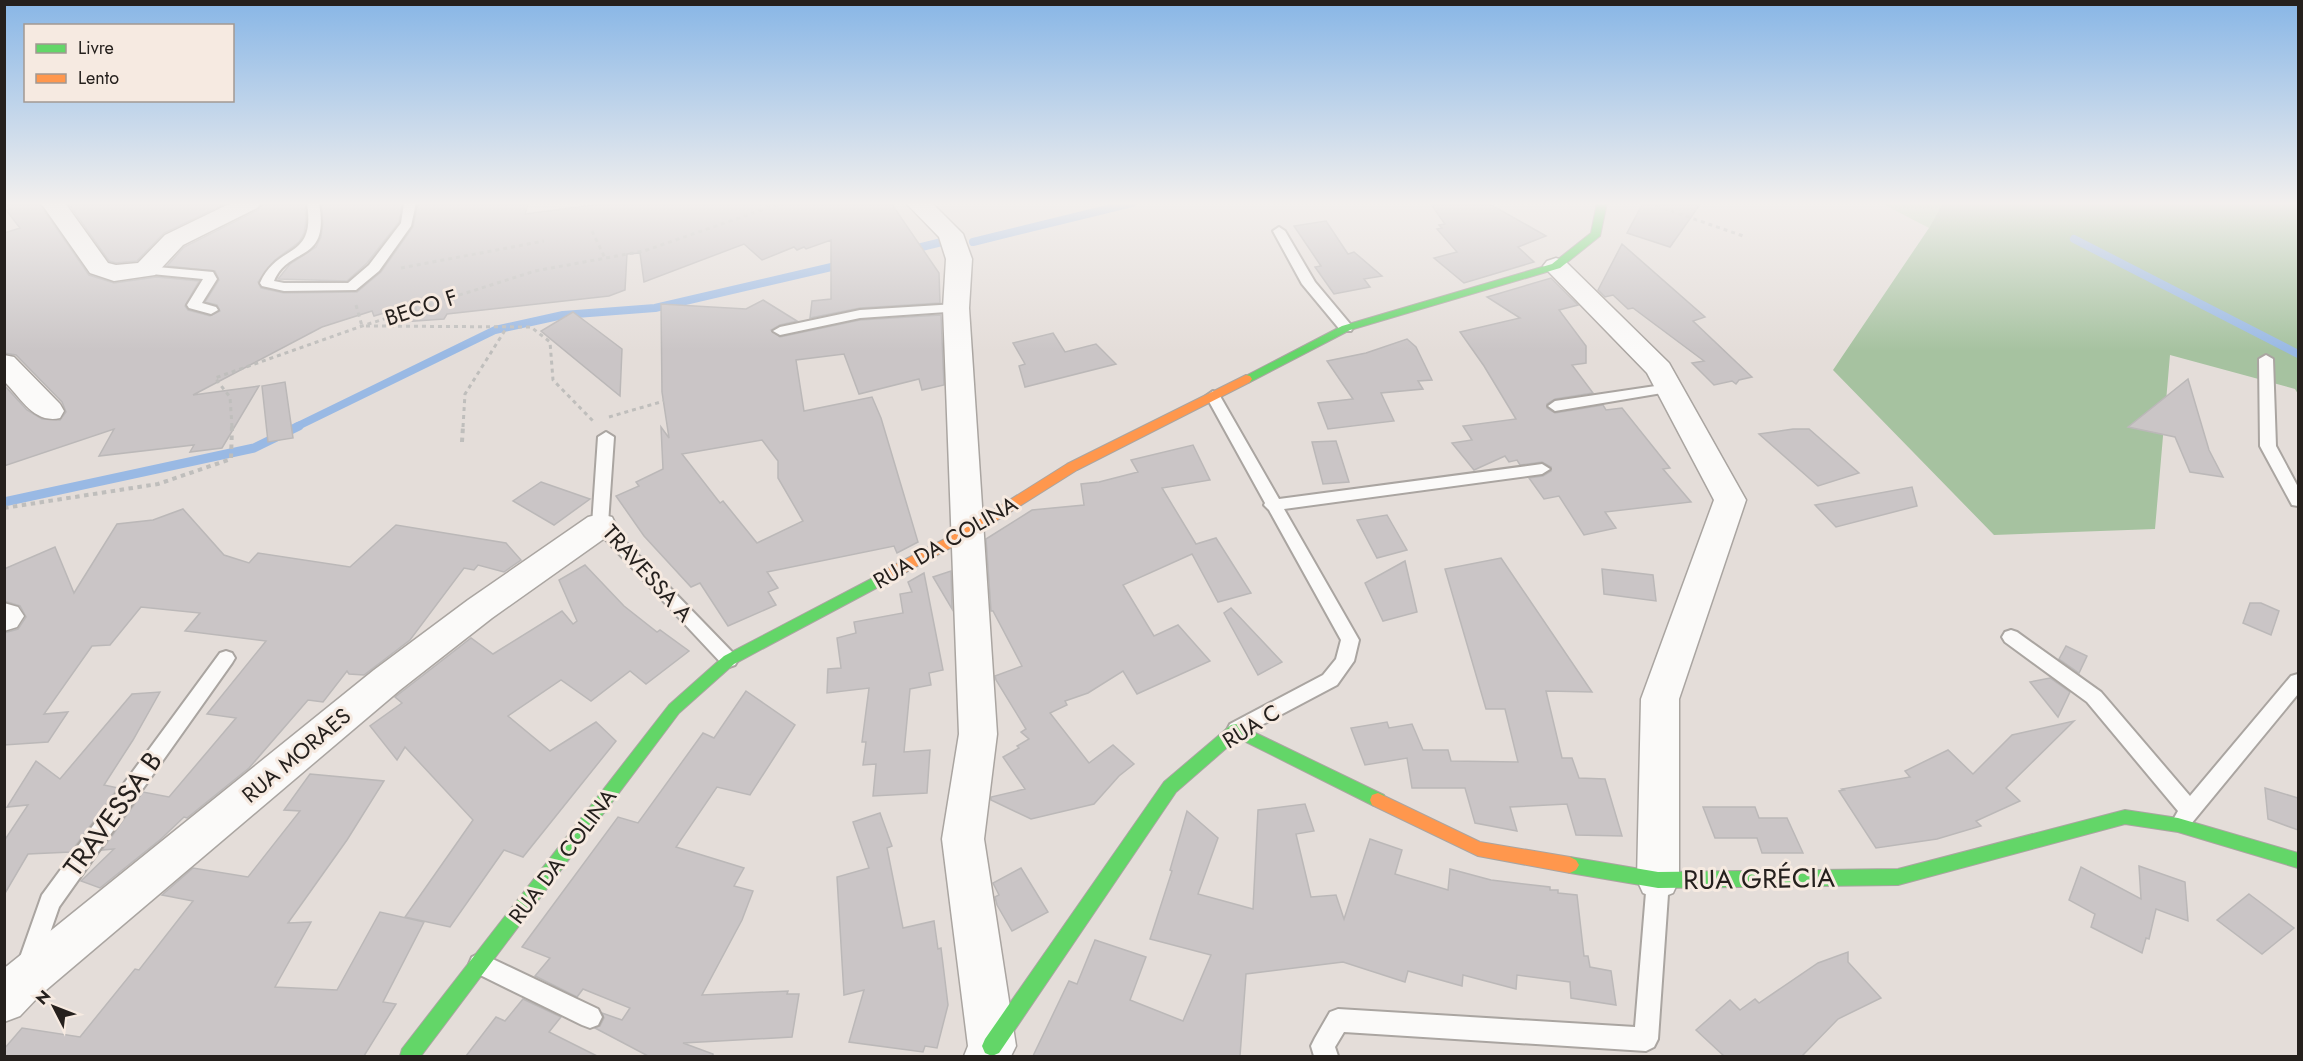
<svg xmlns="http://www.w3.org/2000/svg" width="2303" height="1061" viewBox="0 0 2303 1061" font-family="Jost,sans-serif">
<style>
.green{fill:#bcd9b6}
.forest{fill:#a6c2a0}
.lines{fill:none;stroke-linecap:round;stroke-linejoin:round}
.stream-far1{stroke:#99b9e4;stroke-width:8}
.stream{stroke:#99b9e4;stroke-width:9}
.building{fill:#cac5c6;stroke:#bbb8b8;stroke-width:1.5;fill-rule:evenodd}
.lane-casing{stroke:#aaa5a1;stroke-width:4}
.street-casing{stroke:#aaa5a1;stroke-width:3}
.fast-casing{stroke:#aaa5a1;stroke-width:2}
.slow-casing{stroke:#aaa5a1;stroke-width:2}
.path-far1{stroke:#bfbebc;stroke-width:3;stroke-dasharray:4 4;stroke-linecap:butt}
.path{stroke:#bfbebc;stroke-width:4;stroke-dasharray:4.5 4.5;stroke-linecap:butt}
.lane{fill:#fbfaf9;fill-rule:evenodd}
.street{fill:#fbfaf9;fill-rule:evenodd}
.fast{fill:#63d668;fill-rule:evenodd}
.slow{fill:#ff974d;fill-rule:evenodd}
.labels{text-anchor:middle;stroke-width:6;stroke-linejoin:round;paint-order:stroke}
.street-label{font-size:22px;fill:#25201d;stroke:#f6eae1}
.near-street-label{font-size:27px;fill:#25201d;stroke:#f6eae1}
</style>
<rect width="100%" height="100%" fill="#e4ddd9"/>
<path class="green" d="M1881 203H1943L1929 228Z"/>
<path class="forest" d="M1943 203H2298V394L2295 389 2170 355 2155 529 1994 535 1833 370 1929 228Z"/>
<g class="lines">
<g class="stream-far1">
<path d="M2074 239 2298 354"/>
<path d="M973 242 1132 203"/>
<path d="M909 250 942 242"/>
<path d="M296 427 495 330 563 315 655 308 840 265"/>
</g>
<path class="stream" d="M4 502 254 448 299 426"/>
</g>
<g class="building">
<path d="M5 203H39L89 275 114 283 156 277 199 281 185 306 188 310 210 316 220 311 217 305 205 302 219 280 215 271 167 266 184 247 258 210 263 203H305L306 221 304 233 299 242 275 260 258 282 261 288 284 293 357 292 381 272 413 227 418 203H528L525 214 608 203H891L939 273 940 303 860 308 810 318 812 301 831 299V240L806 249 804 247 797 250 794 247 762 260 744 244 644 282 640 253 627 254 625 290 609 296 447 314 444 319 402 322 404 307 374 316 372 311 322 327 193 395 259 386 222 448 190 452 194 445 99 456 114 429 4 466V385L27 410 42 419 60 420 66 412 62 402 16 355 4 353V233L20 228 6 210 10 209Z"/>
<path d="M68 203H227L164 233 137 261 116 263 109 261Z"/>
<path d="M321 203H402L399 222 367 263 347 281 278 279 290 264 316 247 321 237 323 223Z"/>
<path d="M1430 203H1488L1546 236 1518 247 1534 262 1464 283 1434 258 1457 252 1437 229 1442 228 1439 225 1445 224Z"/>
<path d="M1643 203H1701L1670 247 1627 233Z"/>
<path d="M1326 221 1348 254 1354 252 1382 276 1364 279 1370 287 1334 294 1315 267 1321 266 1294 226Z"/>
<path d="M1622 244 1705 317 1693 321 1752 377 1739 380 1736 384 1732 381 1714 385 1692 363 1704 361 1633 308 1628 309 1613 295 1605 297 1598 290Z"/>
<path d="M1551 278 1578 305 1559 310 1586 346V363L1572 365 1593 393 1555 399 1547 404V408L1555 413 1603 405 1606 410 1622 408 1670 468 1663 469 1691 502 1605 512 1616 528 1584 535 1559 496 1544 499 1529 478 1543 476 1551 471V467L1542 462 1520 465 1517 460 1509 462 1505 456 1474 470 1452 443 1472 440 1463 426 1516 419 1484 366 1460 332 1520 318 1487 297Z"/>
<path d="M763 300 797 321 780 325 771 330 780 337 860 320 941 315 944 385 922 390 919 379 859 394 844 354 796 360 804 411 872 397 881 418 918 542 897 553 894 546 767 572 778 588 768 592 776 605 728 626 700 583 691 587 644 536 616 496 639 486 636 482 663 469 661 427 669 438 662 392 661 304 746 309ZM762 440 778 461V478L803 521 757 543 723 501 720 503 682 454Z"/>
<path d="M573 312 622 349 620 396 541 331Z"/>
<path d="M1053 333 1065 352 1096 344 1116 364 1025 387 1019 366 1025 364 1013 343Z"/>
<path d="M1407 339 1416 347 1432 380 1418 381 1423 389 1381 393 1394 421 1328 429 1318 403 1353 399 1327 361 1366 353Z"/>
<path d="M2188 379 2209 450 2223 477 2190 472 2175 437 2128 427Z"/>
<path d="M285 382 293 438 268 442 262 386Z"/>
<path d="M1793 429H1809L1859 473 1818 486 1759 434Z"/>
<path d="M1336 441 1349 482 1323 484 1312 442Z"/>
<path d="M1193 445 1210 480 1162 488 1196 544 1216 538 1251 593 1218 602 1192 554 1123 585 1154 636 1178 625 1210 661 1137 694 1123 671 1088 693 1065 701 1067 705 1050 713 1089 763 1113 745 1134 764 1119 776 1094 804 1031 819 991 800V797L1025 789 1003 757 1019 748 1017 746 1029 739 1021 732 1026 729 996 680 995 676 1022 666 993 611H991L986 539 1032 510 1084 505 1081 484 1099 482 1138 472 1131 460Z"/>
<path d="M541 482 590 499 554 525 513 501Z"/>
<path d="M1912 487 1917 506 1836 527 1815 505Z"/>
<path d="M183 509 224 555 249 563 258 553 350 567 396 525 506 543 521 560 504 572 478 565 474 570 464 568 410 640 364 675 349 674 347 671 323 702 308 700 249 768 187 818 184 817 161 839 100 888 81 881 114 849 102 850 143 792 169 797 236 718 207 714 266 641 185 631 200 613 141 607 110 645 92 646 44 714 68 712 48 742 4 745V633L18 629 26 617 20 606 4 601V569L55 547 74 593 117 524 153 520Z"/>
<path d="M1387 515 1407 550 1377 558 1357 520Z"/>
<path d="M1501 558 1592 692 1546 691 1562 758H1572L1579 778 1605 779 1622 836 1576 835 1567 804 1510 807 1517 831 1475 823 1465 788H1412L1407 758 1365 765 1351 728 1387 722 1389 728 1412 724 1423 750H1448L1451 761 1518 762 1505 709H1486L1445 569Z"/>
<path d="M1405 561 1417 612 1383 621 1365 583Z"/>
<path d="M585 565 624 606 657 632 660 630 689 651 646 684 630 671 591 701 561 680 508 716 550 751 596 722 616 741 523 857 504 850 450 927 405 917 473 820 405 747 397 760 370 726 402 703 395 697 471 638 493 654 562 611 573 624 577 621 559 580Z"/>
<path d="M1602 569 1653 575 1656 601 1604 594Z"/>
<path d="M951 571 952 609 933 577Z"/>
<path d="M924 573 943 670 929 673 931 685 910 689 904 752 930 750 927 793 873 796 876 764 863 765 866 742H862L869 688 827 693 828 669 841 668 837 638 856 633 854 622 903 613 900 594 912 592 908 582Z"/>
<path d="M2250 603H2261L2279 611 2271 635 2243 623Z"/>
<path d="M1231 608 1282 662 1258 675 1224 613Z"/>
<path d="M2066 646 2087 656 2079 673 2059 659Z"/>
<path d="M2050 678 2070 692 2058 717 2030 682Z"/>
<path d="M746 691 795 725 750 795 717 787 676 847 744 868 734 886 753 891 742 920 702 995 788 991 787 994H799L792 1037 683 1043 713 1054V1056H648L595 1028 600 1026 604 1018 602 1013 622 1020 630 1008 583 989 577 997 535 976 550 958 522 947 618 817 638 823 703 733 714 738Z"/>
<path d="M160 692 133 740 104 785 118 788 71 852 28 854 4 895V841L28 805 7 807 36 761 60 779 132 694Z"/>
<path d="M2074 721 2006 788 2020 801 1976 821 1981 826 1937 839 1876 848 1839 791 1844 790 1842 789 1910 777 1905 771 1948 750 1973 774 2012 735Z"/>
<path d="M310 774 384 781 347 840 288 923 311 922 275 987 337 990 380 912 424 922 383 1002 396 1004 364 1056H4V1049L22 1028 80 1037 135 969 139 970 193 901 162 895 193 868 248 877 300 811 284 810Z"/>
<path d="M2265 788 2298 798V830L2268 819Z"/>
<path d="M1305 804 1314 831 1296 834 1311 897 1336 895 1344 919 1370 839 1402 850 1395 874 1448 890 1450 869 1491 880 1550 887V890H1558V893L1577 895 1584 956H1588L1590 967 1611 971 1616 1005 1571 998 1570 982 1517 975 1516 989 1463 975 1462 986 1408 971 1405 982 1343 962 1246 974 1240 1056H1033L1069 981 1077 984 1095 940 1146 957 1130 1000 1183 1021 1211 955 1150 939 1172 871 1170 870 1187 811 1218 838 1198 894 1253 909 1258 810Z"/>
<path d="M1703 807H1755L1759 818H1787L1803 853H1762L1757 838H1715Z"/>
<path d="M880 813 892 846 887 848 903 928 934 921 938 949 941 948 948 1005 937 1048 925 1046 923 1052 849 1042 864 990 844 995 837 877 869 868 853 822Z"/>
<path d="M2139 866 2185 882 2188 921 2156 909 2149 939 2146 938 2142 953 2091 927 2095 914 2069 900 2081 867 2141 899Z"/>
<path d="M1021 868 1048 912 1012 931 997 905 995 897 999 895 993 883Z"/>
<path d="M2249 894 2294 928 2262 954 2217 920Z"/>
<path d="M1848 952V962L1881 998 1838 1019 1802 1056H1724L1696 1030 1730 1000 1740 1010 1755 999 1759 1003 1818 963Z"/>
<path d="M523 999 561 1017 549 1032 597 1056H466L496 1017 505 1021Z"/>
</g>
<g class="lines">
<g class="lane-casing">
<g id="lane">
<path d="M307 203H319C330 265 289 245 274 281L284 283H348L369 265 401 223 404 203H416L411 226 379 271 356 290 284 291 262 286 260 283C278 242 316 261 307 203Z"/>
<path d="M1279 227 1285 231 1315 282 1351 325 1353 328 1351 331H1341L1302 284 1273 231Z"/>
<path d="M146 266 213 272 217 279 202 303 216 307 218 310 211 314 189 308 187 305 203 279 141 273 140 270 141 267Z"/>
<path d="M956 304 963 308 961 311 860 318 780 335 773 331 780 327 860 310Z"/>
<path d="M2266 355 2273 359 2276 446 2298 487V506L2292 505 2260 446 2259 359Z"/>
<path d="M1669 384 1674 385 1676 388 1674 391 1555 411 1548 406 1555 401Z"/>
<path d="M1213 391 1220 396 1279 499 1542 464 1550 469 1542 474 1284 509 1359 640 1354 661 1337 685 1237 738 1230 736 1227 730 1230 724 1323 675 1336 659 1341 640 1269 510 1264 505 1265 503 1206 396Z"/>
<path d="M606 432 614 437 608 524 735 655 738 660 735 665 729 667 723 665 592 525 598 437Z"/>
<path d="M2011 630 2017 632 2101 692 2190 796 2291 676 2298 674V694L2191 824 2184 827 2177 824 2174 818 2178 811 2087 702 2005 642 2002 637 2005 632Z"/>
<path d="M226 651 232 653 235 658 232 663 59 907 37 970 29 974 21 970 18 963 42 895 220 653Z"/>
<path d="M1658 870 1666 873 1669 880 1658 1039 1654 1047 1646 1051 1344 1032 1335 1047 1338 1056H1314L1311 1046 1315 1038 1330 1012 1338 1009 1635 1027 1647 880 1650 873Z"/>
<path d="M480 953 598 1009 602 1017 598 1025 590 1028 582 1025 472 971 469 964 472 957Z"/>
</g>
</g>
<g class="street-casing">
<g id="street">
<path d="M41 203H65L108 263 116 265 138 263 165 235 231 203H261L257 208 183 245 155 275 114 281 90 273Z"/>
<path d="M906 203H932L963 234 972 259 969 308 997 734 984 839 1016 1046 1011 1056H964L968 1046 942 839 959 734 943 308 946 259 939 237Z"/>
<path d="M1556 258 1565 261 1669 363 1746 500 1679 699V880L1673 893 1658 899 1643 893 1637 880 1641 699 1714 500 1647 373 1543 266 1547 261Z"/>
<path d="M4 355 14 357 60 404 64 411 60 418C34 424 21 398 4 381Z"/>
<path d="M600 514 612 517 616 525 612 533 492 618 400 690 39 996 20 1016 4 1022V968L7 966 374 670 468 600 588 517Z"/>
<path d="M4 603 18 607 24 616 17 627 4 631Z"/>
</g>
</g>
<g class="fast-casing">
<g id="fast">
<path d="M1597 203H1607L1600 236 1560 268 1350 330 1250 382 1246 383 1240 379 1342 326 1552 264 1591 233Z"/>
<path d="M892 568 897 569 899 573 897 577 734 664 679 713 421 1056H400L402 1049 669 705 724 656Z"/>
<path d="M1237 724 1384 795 1386 800 1384 805 1378 807 1372 805 1238 738 1176 792 999 1053 992 1056 985 1053 982 1046 985 1039 1164 782 1231 725Z"/>
<path d="M2125 810 2178 818 2298 853V868L2178 832 2125 824 1898 885 1658 888 1570 873 1564 870 1561 865 1564 860 1570 857 1658 872 1898 869Z"/>
</g>
</g>
<g class="slow-casing">
<g id="slow">
<path d="M1246 375 1250 376 1252 379 1250 382 1077 470 972 536 897 577H887L885 573 887 569 962 530 1067 464Z"/>
<path d="M1378 793 1480 842 1570 857 1576 860 1579 865 1576 870 1570 873 1478 856 1372 805 1370 800 1372 795Z"/>
</g>
</g>
<g class="path-far1">
<path d="M1648 203 1746 237"/>
<path d="M592 231 605 258"/>
<path d="M401 268 544 241"/>
<path d="M356 305 362 326"/>
<path d="M366 326 531 327 550 342 553 380 594 422"/>
<path d="M609 417 664 401"/>
<path d="M232 427 230 397 215 378 362 326 535 271 644 251 782 203"/>
<path d="M463 427 465 394 507 327"/>
</g>
<g class="path">
<path d="M462 442 463 426"/>
<path d="M4 508 158 484 231 459 232 426"/>
</g>
<use href="#lane" class="lane"/>
<use href="#street" class="street"/>
<use href="#fast" class="fast"/>
<use href="#slow" class="slow"/>
</g>
<linearGradient id="sky" x2="0" y2="1"><stop stop-color="#88b6e6"/><stop offset="0.58" stop-color="#f3f0ee"/><stop offset="1" stop-color="#f3f0ee" stop-opacity="0"/></linearGradient>
<rect width="2303" height="351" fill="url(#sky)"/>
<g class="labels">
<g class="street-label">
<text transform="translate(421 307) rotate(-18)" y="8">BECO F</text>
<text transform="translate(945 542) rotate(-30)" y="8">RUA DA COLINA</text>
<text transform="translate(648 573) rotate(48)" y="8">TRAVESSA A</text>
<text transform="translate(1251 726) rotate(-32)" y="8">RUA C</text>
<text transform="translate(296 755) rotate(-40)" y="8">RUA MORAES</text>
<text transform="translate(562 856) rotate(-53)" y="8">RUA DA COLINA</text>
</g>
<g class="near-street-label">
<text transform="translate(113 814) rotate(-54)" y="9">TRAVESSA B</text>
<text transform="translate(1759 879) rotate(-1)" y="9">RUA GRÉCIA</text>
</g>
</g>
<rect width="2303" height="1061" fill="none" stroke="#25201d" stroke-width="12"/>
<rect x="24" y="24" width="210" height="78" fill="#f6eae1" stroke="#a29993" stroke-width="1.5"/>
<rect x="36" y="44" width="30" height="9" fill="#63d668" stroke="#a29993" stroke-width="1.5"/>
<text x="78" y="54" font-size="18" fill="#25201d">Livre</text>
<rect x="36" y="74" width="30" height="9" fill="#ff974d" stroke="#a29993" stroke-width="1.5"/>
<text x="78" y="84" font-size="18" fill="#25201d">Lento</text>
<g transform="translate(54 1007) rotate(312)" stroke="#f6eae1" stroke-width="4.5" paint-order="stroke">
<path d="M0-4.5L10 22L0 15L-10 22Z" fill="#25201d"/>
<text y="-9" font-size="16" font-weight="bold" text-anchor="middle" fill="#25201d">N</text>
</g>
</svg>
